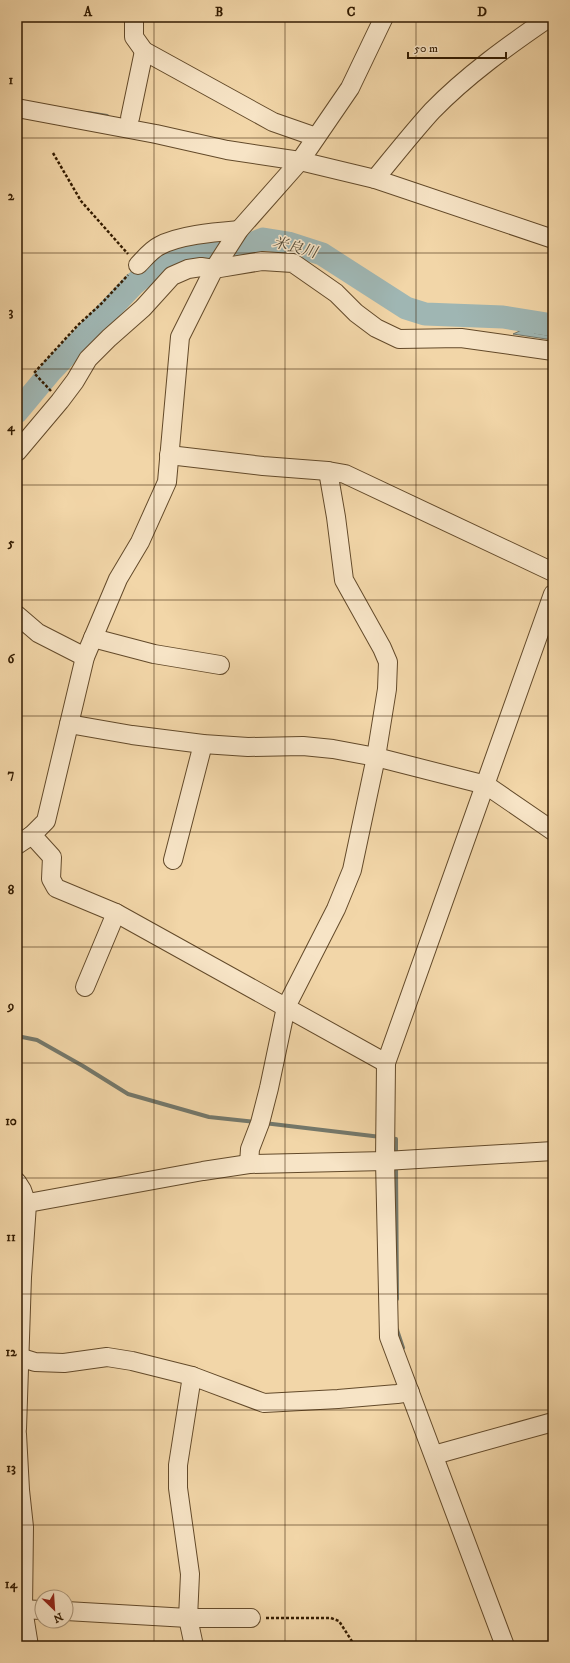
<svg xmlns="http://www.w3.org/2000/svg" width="570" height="1663" viewBox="0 0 570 1663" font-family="'IM FELL DW Pica','Noto Serif JP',serif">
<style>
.water{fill:#9fb6b3;stroke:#74786b}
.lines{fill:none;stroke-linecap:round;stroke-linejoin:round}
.shore{stroke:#69685a;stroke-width:1}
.stream{stroke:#74786b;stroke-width:4}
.river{stroke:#9fb6b3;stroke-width:23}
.minor-casing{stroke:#634a2a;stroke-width:20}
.path{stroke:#331b00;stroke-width:2.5;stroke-dasharray:3 2;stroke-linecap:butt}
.minor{stroke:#f7e4c6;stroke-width:18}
.grid{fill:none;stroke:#331b00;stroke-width:1;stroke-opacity:0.55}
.labels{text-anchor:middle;stroke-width:3;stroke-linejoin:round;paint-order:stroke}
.water-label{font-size:15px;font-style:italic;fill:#534a36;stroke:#f7e4c6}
.neatline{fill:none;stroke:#331b00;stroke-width:1.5}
.grid-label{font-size:13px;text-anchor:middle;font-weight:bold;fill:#331b00}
</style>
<rect width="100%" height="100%" fill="#f2d6a8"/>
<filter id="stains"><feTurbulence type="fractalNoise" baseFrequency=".005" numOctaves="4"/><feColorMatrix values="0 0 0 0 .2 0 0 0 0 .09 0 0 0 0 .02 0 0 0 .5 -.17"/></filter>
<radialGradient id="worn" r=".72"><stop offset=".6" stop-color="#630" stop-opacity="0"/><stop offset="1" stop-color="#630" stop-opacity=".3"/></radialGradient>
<path class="water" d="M553 316V340L513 334Z"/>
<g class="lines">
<path class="shore" d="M553 320 532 331 534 333 553 336"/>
<g class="stream">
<path d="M88 113 107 116"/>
<path d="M17 1036 37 1040 83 1066 128 1094 209 1117 256 1122"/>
<path d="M264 1123 381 1137"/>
<path d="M389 1138 396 1139V1155"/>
<path d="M396 1164 397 1299"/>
<path d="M397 1330 403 1348"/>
</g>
<path class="river" d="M17 412 52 370 134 284 166 258 204 250 232 252 263 239 288 243 322 254 406 308 425 314 503 317 553 325"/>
<g class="minor-casing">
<g id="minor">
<path d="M134 17V37L144 51 273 122 316 137"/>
<path d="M17 108 156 134 227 150 300 161 375 179 553 239"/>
<path d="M130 118 144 51"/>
<path d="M375 179C394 156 412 133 432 111 467 75 509 45 550 17"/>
<path d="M138 265C144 259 151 250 159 246 178 235 216 232 239 230"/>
<path d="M17 452 60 401 75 381 88 359 109 338 143 308 172 276 188 269 201 267 214 269 262 261 293 263 336 293 356 313 376 328 399 339 461 338 553 351"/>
<path d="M169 455 263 466 328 471 345 474 553 572"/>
<path d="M17 615 38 633 85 657"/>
<path d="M93 638 154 654 220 665"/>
<path d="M69 724 132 735 203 744 248 747 303 746 333 749 376 757 486 785 553 831"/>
<path d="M32 835 52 857 51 879 56 888 116 913 386 1063"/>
<path d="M17 845 32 835 46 821 85 657 118 579 140 542 167 482 180 337 214 269 239 230 300 161 350 88 384 17"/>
<path d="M173 860 203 744"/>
<path d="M85 987 116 913"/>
<path d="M249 1164 250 1149 260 1123 269 1088 286 1007 336 909 352 870 376 757 387 689 388 662 382 648 344 580 336 517 328 471"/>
<path d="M17 1182 22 1190 27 1204 22 1277 17 1429"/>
<path d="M17 1205 203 1171 249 1164 385 1161 553 1151"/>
<path d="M19 1357 35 1362 64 1363 107 1357 132 1361 192 1376 264 1403 338 1399 397 1394 410 1392"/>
<path d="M192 1376 178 1465V1488L190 1574 188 1618 194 1646"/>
<path d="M17 1434 20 1490 24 1527 23 1609 29 1646"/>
<path d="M434 1455 553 1422"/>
<path d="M17 1609 42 1610"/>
<path d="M66 1611 188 1618H251"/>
<path d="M505 1646 389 1337 385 1161 386 1063 553 594"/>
</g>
</g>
<g class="path">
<path d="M53 153 81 201 128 254"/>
<path d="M51 391 34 373 78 325 101 304 128 275"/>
<path d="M266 1618H331L339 1621 355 1646"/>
</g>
<use href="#minor" class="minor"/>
</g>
<path class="grid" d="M154 17V1646M285 17V1646M416 17V1646M17 138H553M17 253H553M17 369H553M17 485H553M17 600H553M17 716H553M17 832H553M17 947H553M17 1063H553M17 1178H553M17 1294H553M17 1410H553M17 1525H553"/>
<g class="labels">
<g class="water-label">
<text transform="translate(295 247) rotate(15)" y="5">米良川</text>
</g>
</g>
<rect width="570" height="1663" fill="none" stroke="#f2d6a8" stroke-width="44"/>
<g transform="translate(54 1609) rotate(155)"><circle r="19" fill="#f7e4c6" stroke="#a99477"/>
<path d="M0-3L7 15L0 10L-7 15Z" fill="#8f2418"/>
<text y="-6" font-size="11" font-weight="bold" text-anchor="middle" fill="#331b00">N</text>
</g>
<path d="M408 52v6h98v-6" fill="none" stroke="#331b00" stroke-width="2"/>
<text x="414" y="52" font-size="12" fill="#331b00" stroke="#f7e4c6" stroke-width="3" paint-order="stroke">50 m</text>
<rect x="22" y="22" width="526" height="1619" class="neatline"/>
<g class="grid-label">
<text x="88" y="16">A</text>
<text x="219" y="16">B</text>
<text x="351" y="16">C</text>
<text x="482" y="16">D</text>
<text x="11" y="84">1</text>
<text x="11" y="200">2</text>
<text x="11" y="316">3</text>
<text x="11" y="431">4</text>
<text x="11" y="547">5</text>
<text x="11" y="663">6</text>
<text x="11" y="778">7</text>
<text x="11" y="894">8</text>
<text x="11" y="1010">9</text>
<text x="11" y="1125">10</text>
<text x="11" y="1241">11</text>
<text x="11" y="1356">12</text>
<text x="11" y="1472">13</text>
<text x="11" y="1588">14</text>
</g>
<rect width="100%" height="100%" filter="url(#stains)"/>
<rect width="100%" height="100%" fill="url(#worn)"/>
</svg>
